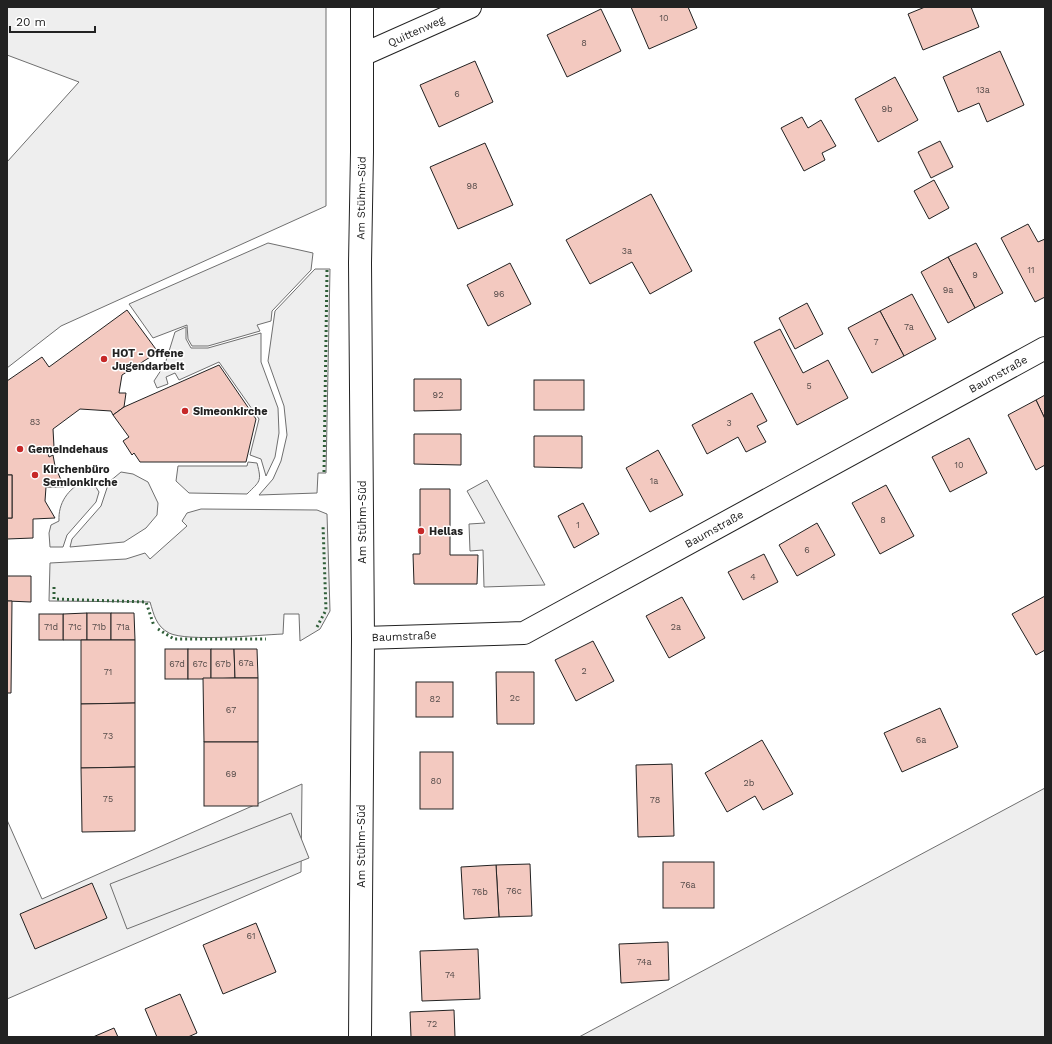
<svg xmlns="http://www.w3.org/2000/svg" width="1052" height="1044" viewBox="0 0 1052 1044" font-family="'Work Sans',sans-serif">
<style>
.green{fill:#eee;stroke:#6f6f6f}
.parking{fill:#ededed;stroke:#6f6f6f}
.building{fill:#f3c9c0;stroke:#222}
.lines{fill:none;stroke-linecap:round;stroke-linejoin:round}
.minor-casing{stroke:#222;stroke-width:24}
.minor{stroke:#fff;stroke-width:22}
.hedge{stroke:#2f5e38;stroke-width:3;stroke-dasharray:2 3;stroke-linecap:butt}
.poi-dot{fill:#c62828;stroke:#fff;stroke-width:1.5}
.labels{text-anchor:middle;stroke-width:3;stroke-linejoin:round;paint-order:stroke}
.number-label{font-size:9px;fill:#564c4a}
.street-label{font-size:11px;fill:#222;stroke:#fff}
.poi-label{font-size:11px;font-weight:bold;fill:#222;stroke:#fff;text-anchor:start}
</style>
<rect width="100%" height="100%" fill="#fff"/>
<g class="green">
<path d="M7 7H326V206L61 326 7 368V162L79 82 7 55Z"/>
<path d="M315 269H330L326 473H318L317 493 259 495 273 479 281 461 287 435 284 406 268 361 275 311Z"/>
<path d="M186 327V339L191 348H208L261 333V362L278 408 279 433 275 457 266 476 261 459 250 455 259 419 219 362 179 380 175 373 166 377 168 384 157 388 154 381 165 364 175 332Z"/>
<path d="M248 462 257 463C262 482 260 481 247 494L189 493 176 481 178 466H247Z"/>
<path d="M121 472 133 474 148 482 158 503 157 515 146 528 124 542 70 547 72 539 101 506 109 482Z"/>
<path d="M84 481 94 484 99 492 96 502 67 535 63 547H50L49 533 51 525 59 521C58 503 68 489 84 481Z"/>
<path d="M201 509 317 510 327 514 330 611 320 629 300 641 299 614H284L283 634C259 635 187 642 169 633 156 626 154 615 150 602L49 601 50 563 126 559 145 553 150 559 187 526 182 521 187 513Z"/>
<path d="M302 784 301 872 7 999V820L42 899Z"/>
<path d="M1045 788V1037H579Z"/>
</g>
<g class="parking">
<path d="M268 243 313 253 311 270 272 311 271 321 257 325 260 331 208 346H192L188 339 187 325 153 338 129 304Z"/>
<path d="M487 480 545 585 484 587 483 550 470 551 469 524 485 523 467 491Z"/>
<path d="M291 813 309 858 127 929 110 884Z"/>
</g>
<g class="building">
<path d="M631 7H688L697 28 649 49Z"/>
<path d="M925 7H971L979 27 923 50 908 14Z"/>
<path d="M601 9 621 51 567 77 547 35Z"/>
<path d="M1000 51 1024 105 987 122 979 103 958 112 943 77Z"/>
<path d="M475 61 493 102 439 127 420 85Z"/>
<path d="M895 77 918 120 878 142 855 99Z"/>
<path d="M802 117 808 128 821 120 836 146 822 153 825 160 804 171 781 128Z"/>
<path d="M940 141 953 167 931 178 918 152Z"/>
<path d="M485 143 513 205 458 229 430 167Z"/>
<path d="M934 180 949 208 929 219 914 191Z"/>
<path d="M651 194 692 271 650 294 632 262 590 284 566 240Z"/>
<path d="M1028 224 1038 242 1045 239V297L1035 302 1001 238Z"/>
<path d="M976 243 1003 293 975 308 948 257Z"/>
<path d="M948 257 975 308 948 323 921 272Z"/>
<path d="M510 263 531 304 488 326 467 285Z"/>
<path d="M912 294 936 339 904 356 880 311Z"/>
<path d="M807 303 823 334 795 349 779 318Z"/>
<path d="M127 310 158 352 122 375 119 393H126L124 407 113 415 111 411 80 409 53 429 54 447 47 449 49 457 53 455 55 466 64 487H46L45 501 55 518 33 519V538L7 539V518H12V475H7V381L42 357 49 367Z"/>
<path d="M880 311 904 356 872 373 848 328Z"/>
<path d="M780 329 803 373 828 360 848 398 797 425 754 342Z"/>
<path d="M219 365 256 419 246 462H140L134 453 132 455 123 441 129 437 113 415 124 407Z"/>
<path d="M414 379H461V410L414 411Z"/>
<rect x="534" y="380" width="50" height="30"/>
<path d="M752 393 767 421 757 426 766 442 746 452 738 437 707 454 692 425Z"/>
<path d="M1045 395V419L1036 400Z"/>
<path d="M1036 400 1045 419V465L1036 470 1008 415Z"/>
<path d="M414 434H461V465L414 464Z"/>
<path d="M534 436H582V468L534 467Z"/>
<path d="M969 438 987 473 950 492 932 457Z"/>
<path d="M658 450 683 495 650 512 626 468Z"/>
<rect x="7" y="475" width="5" height="43"/>
<path d="M886 485 914 536 880 554 852 503Z"/>
<path d="M420 489H450V555H478L477 584H414L413 554H420Z"/>
<path d="M583 503 599 534 574 548 558 516Z"/>
<path d="M817 523 835 555 797 576 779 545Z"/>
<path d="M764 554 778 582 743 600 728 572Z"/>
<path d="M7 576H31V602L7 601Z"/>
<path d="M1045 596V650L1036 655 1012 614Z"/>
<path d="M682 597 705 638 669 658 646 616Z"/>
<path d="M7 601H12L11 693H7Z"/>
<path d="M87 613V640H63V614Z"/>
<rect x="87" y="613" width="24" height="27"/>
<path d="M111 613H134L135 640H111Z"/>
<rect x="39" y="614" width="24" height="26"/>
<path d="M81 640H135V703L81 704Z"/>
<path d="M593 641 614 681 576 701 555 660Z"/>
<rect x="165" y="649" width="23" height="30"/>
<rect x="188" y="649" width="23" height="30"/>
<path d="M211 649H234L235 678 211 679Z"/>
<path d="M234 649H257L258 678H235Z"/>
<path d="M496 672H534V724H497Z"/>
<path d="M203 678H258V742H204Z"/>
<rect x="416" y="682" width="37" height="35"/>
<path d="M135 703V767L81 768V704Z"/>
<path d="M940 708 958 747 902 772 884 733Z"/>
<path d="M762 740 793 794 763 810 755 796 727 812 705 773Z"/>
<rect x="204" y="742" width="54" height="64"/>
<rect x="420" y="752" width="33" height="57"/>
<path d="M672 764 674 836 638 837 636 765Z"/>
<path d="M135 767V831L82 832 81 768Z"/>
<rect x="663" y="862" width="51" height="46"/>
<path d="M530 864 532 916 499 917 496 865Z"/>
<path d="M496 865 499 917 464 919 461 867Z"/>
<path d="M92 883 107 918 35 949 20 914Z"/>
<path d="M256 923 276 972 223 994 203 945Z"/>
<path d="M668 942 669 980 621 983 619 944Z"/>
<path d="M478 949 480 999 422 1001 420 951Z"/>
<path d="M180 994 197 1033 188 1037H157L145 1009Z"/>
<path d="M454 1010 455 1037H411L410 1012Z"/>
<path d="M114 1028 118 1037H93Z"/>
</g>
<g class="lines">
<g class="minor-casing">
<g id="minor">
<path d="M362 55 470 7"/>
<path d="M363 638 524 633 1045 348"/>
<path d="M360 1037 363 638 360 263 362 152V7"/>
</g>
</g>
<use href="#minor" class="minor"/>
<g class="hedge">
<path d="M324 472 327 270"/>
<path d="M54 587V599L146 602 154 626"/>
<path d="M317 627 326 610 323 525"/>
<path d="M158 629 174 639H266"/>
</g>
</g>
<g class="poi-dot">
<circle cx="104" cy="359" r="4"/>
<circle cx="185" cy="411" r="4"/>
<circle cx="20" cy="449" r="4"/>
<circle cx="35" cy="475" r="4"/>
<circle cx="421" cy="531" r="4"/>
</g>
<g class="labels">
<g class="number-label">
<text x="664" y="21">10</text>
<text x="584" y="46">8</text>
<text x="983" y="93">13a</text>
<text x="457" y="97">6</text>
<text x="887" y="112">9b</text>
<text x="472" y="189">98</text>
<text x="627" y="254">3a</text>
<text x="1031" y="273">11</text>
<text x="975" y="278">9</text>
<text x="948" y="293">9a</text>
<text x="499" y="297">96</text>
<text x="909" y="330">7a</text>
<text x="876" y="345">7</text>
<text x="809" y="389">5</text>
<text x="438" y="398">92</text>
<text x="35" y="425">83</text>
<text x="729" y="426">3</text>
<text x="959" y="468">10</text>
<text x="654" y="484">1a</text>
<text x="883" y="523">8</text>
<text x="578" y="528">1</text>
<text x="807" y="553">6</text>
<text x="753" y="580">4</text>
<text x="51" y="630">71d</text>
<text x="75" y="630">71c</text>
<text x="99" y="630">71b</text>
<text x="123" y="630">71a</text>
<text x="676" y="630">2a</text>
<text x="246" y="666">67a</text>
<text x="177" y="667">67d</text>
<text x="200" y="667">67c</text>
<text x="223" y="667">67b</text>
<text x="584" y="674">2</text>
<text x="108" y="675">71</text>
<text x="515" y="701">2c</text>
<text x="435" y="702">82</text>
<text x="231" y="713">67</text>
<text x="108" y="739">73</text>
<text x="921" y="743">6a</text>
<text x="231" y="777">69</text>
<text x="436" y="784">80</text>
<text x="749" y="786">2b</text>
<text x="108" y="802">75</text>
<text x="655" y="803">78</text>
<text x="688" y="888">76a</text>
<text x="514" y="894">76c</text>
<text x="480" y="895">76b</text>
<text x="251" y="939">61</text>
<text x="644" y="965">74a</text>
<text x="450" y="978">74</text>
<text x="432" y="1027">72</text>
</g>
<g class="street-label">
<text transform="translate(416 31) rotate(-24)" y="4">Quittenweg</text>
<text transform="translate(361 198) rotate(-89)" y="4">Am Stühm-Süd</text>
<text transform="translate(998 374) rotate(-29)" y="4">Baumstraße</text>
<text transform="translate(362 522) rotate(-90)" y="4">Am Stühm-Süd</text>
<text transform="translate(714 529) rotate(-29)" y="4">Baumstraße</text>
<text transform="translate(404 636) rotate(-2)" y="4">Baumstraße</text>
<text transform="translate(361 846) rotate(-90)" y="4">Am Stühm-Süd</text>
</g>
<g class="poi-label">
<text x="112" y="357">HOT - Offene<tspan x="112" dy="13">Jugendarbeit</tspan></text>
<text x="193" y="415">Simeonkirche</text>
<text x="28" y="453">Gemeindehaus</text>
<text x="43" y="473">Kirchenbüro<tspan x="43" dy="13">Semionkirche</tspan></text>
<text x="429" y="535">Hellas</text>
</g>
</g>
<rect width="1052" height="1044" fill="none" stroke="#222222" stroke-width="16"/>
<path d="M10 26v6h85v-6" fill="none" stroke="#222222" stroke-width="2"/>
<text x="16" y="26" font-size="12" fill="#222222" stroke="#ffffff" stroke-width="3" paint-order="stroke">20 m</text>
</svg>
